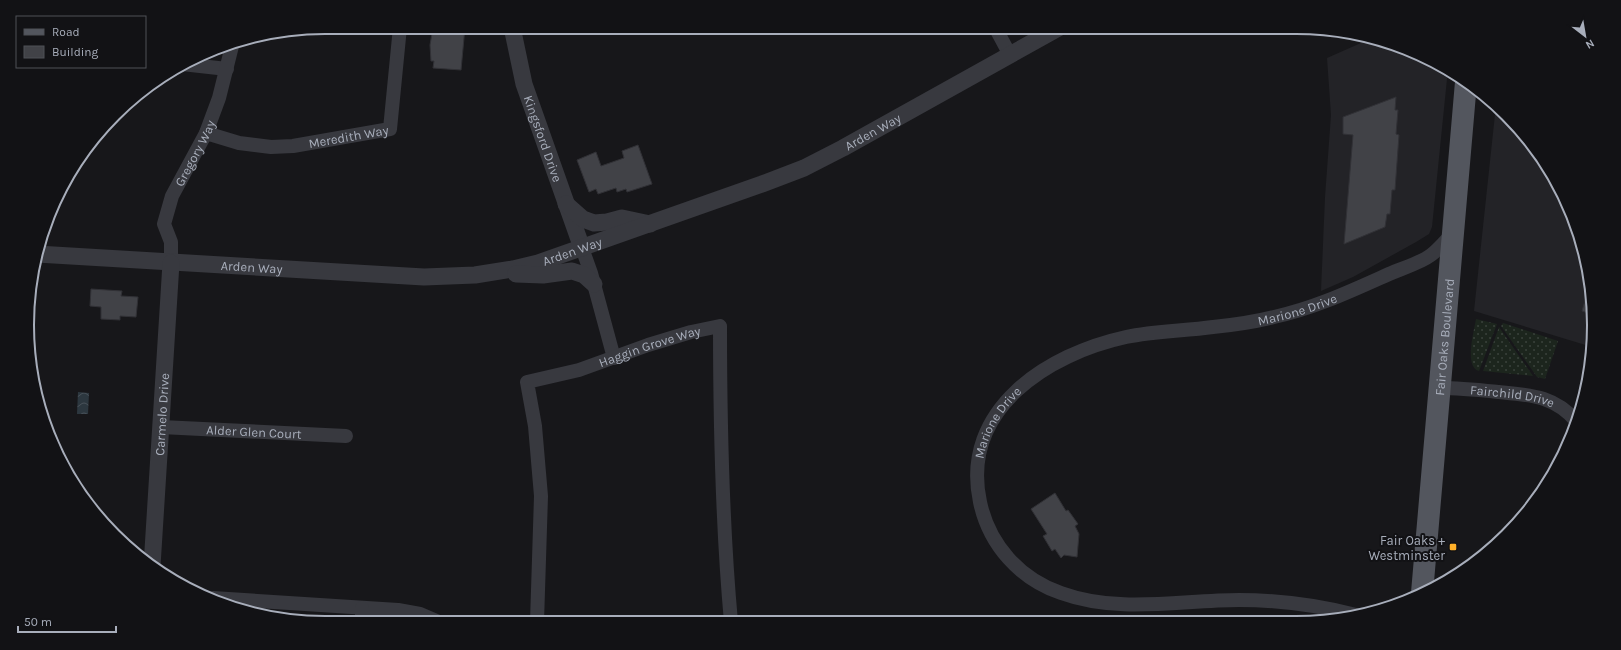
<svg xmlns="http://www.w3.org/2000/svg" width="1621" height="650" viewBox="0 0 1621 650" font-family="Karla,sans-serif">
<style>
.built{fill:#232327}
.grass{fill:url(#grass-dots)}
.water{fill:url(#water-waves)}
.building{fill:#414247;stroke:#313136}
.lines{fill:none;stroke-linecap:round;stroke-linejoin:round}
.minor{stroke:#38393f;stroke-width:14}
.tertiary{stroke:#38393f;stroke-width:17}
.primary{stroke:#53565e;stroke-width:22}
.poi-dot{fill:#ffb029;stroke:#121215;stroke-width:1.5}
.labels{text-anchor:middle;stroke-width:4;stroke-linejoin:round;paint-order:stroke}
.street-label{font-size:13px;fill:#a8aebb;stroke:#121215}
.poi-label{font-size:13px;fill:#a8aebb;stroke:#121215;text-anchor:end}
.rim{fill:none;stroke:#a8aebb;stroke-width:2}
</style>
<defs>
<pattern id="grass-dots" width="8" height="8" patternUnits="userSpaceOnUse"><rect width="8" height="8" fill="#1c251d"/><path d="M2 2h.1M6 6h.1" fill="none" stroke="#3a423c" stroke-width="1.8" stroke-linecap="round"/></pattern>
<pattern id="water-waves" width="16" height="10" patternUnits="userSpaceOnUse"><rect width="16" height="10" fill="#2c373f"/><path d="M0 5q4-4 8 0t8 0" fill="none" stroke="#485159"/></pattern>
</defs>
<rect width="100%" height="100%" fill="#17171a"/>
<g class="built">
<path d="M1370 39 1392 43 1448 69 1432 227 1429 234 1416 242 1353 277 1321 291 1325 197 1331 115 1327 58Z"/>
<path d="M1496 105 1532 143 1563 193 1584 248 1593 305 1592 347 1474 311Z"/>
</g>
<g class="grass">
<path d="M1476 319 1497 324 1479 371C1464 367 1474 331 1476 319Z"/>
<path d="M1503 323 1558 341 1545 379 1537 377 1501 326Z"/>
<path d="M1499 327 1533 376 1483 371Z"/>
</g>
<path class="water" d="M78 392 89 393 88 414H77Z"/>
<g class="building">
<path d="M436 27H465L461 70 433 68 434 61H431L430 45 433 28Z"/>
<path d="M1396 97 1395 110H1398L1396 134 1399 135 1395 190H1392L1390 214H1387L1385 227 1344 244 1353 135 1343 134V117Z"/>
<path d="M638 145 652 184 627 192 626 189 617 192 616 188 598 194 596 189 589 192 577 160 596 152 601 166 624 158 622 151Z"/>
<path d="M1590 284 1593 305V315L1582 311Z"/>
<path d="M91 289 122 291 121 296 138 297 136 317 120 316V320L101 319V307L90 306Z"/>
<path d="M1055 493 1066 511 1068 510 1078 524 1075 526 1079 534 1077 557 1064 555 1061 558 1055 549 1052 551 1043 536 1047 534 1031 509Z"/>
</g>
<g class="lines">
<g class="minor">
<path d="M995 27 1010 55"/>
<path d="M182 64 227 69"/>
<path id="s1" d="M206 133 239 143 271 147 293 146 390 129 400 27"/>
<path d="M582 248 591 273 614 358"/>
<path id="s2" d="M171 263V242L164 224 172 196 206 133 219 98 233 42"/>
<path id="s3" d="M1440 388C1460 388 1479 390 1499 392 1531 395 1555 396 1577 422"/>
<path id="s4" d="M161 427 346 436"/>
<path d="M213 598 398 610 420 614 441 623"/>
<path id="s5" d="M1356 615C1317 605 1279 600 1239 600 1180 600 1119 614 1061 593 1020 579 989 545 980 502 960 409 1048 354 1126 337 1155 331 1184 331 1213 327 1233 325 1254 322 1274 317 1315 308 1351 291 1389 274 1402 268 1419 264 1431 255 1439 249 1446 240 1453 233"/>
<path id="s6" d="M537 622 541 496 535 426 527 382 579 370 648 345 691 332 720 326C720 425 722 523 731 622"/>
<path d="M362 623V608"/>
</g>
<g class="tertiary">
<path id="s7" d="M512 27 524 84 582 248"/>
<path d="M566 204 583 219 594 223 607 222 622 218 650 224"/>
<path id="s8" d="M37 254 424 277 475 275 513 269 538 263 762 184 804 168 843 148 1060 27"/>
<path d="M516 274 543 275 572 271 584 275 594 284"/>
<path id="s9" d="M152 566 171 263"/>
</g>
<path class="primary" id="s10" d="M1422 593 1466 82"/>
</g>
<rect class="poi-dot" x="1449" y="543" width="8" height="8" rx="2"/>
<g class="labels">
<g class="street-label">
<text dy="5" stroke="none"><textPath href="#s8" startOffset="863">Arden Way</textPath></text>
<text dy="5" stroke="none"><textPath href="#s1" startOffset="145">Meredith Way</textPath></text>
<text dy="5" stroke="none"><textPath href="#s7" startOffset="116">Kingsford Drive</textPath></text>
<text dy="5" stroke="none"><textPath href="#s2" startOffset="118">Gregory Way</textPath></text>
<text dy="5" stroke="none"><textPath href="#s8" startOffset="539">Arden Way</textPath></text>
<text dy="5" stroke="none"><textPath href="#s8" startOffset="215">Arden Way</textPath></text>
<text dy="5" stroke="none"><textPath href="#s5" startOffset="845">Marione Drive</textPath></text>
<text dy="5" stroke="none"><textPath href="#s10" startOffset="257">Fair Oaks Boulevard</textPath></text>
<text dy="5" stroke="none"><textPath href="#s6" startOffset="369">Haggin Grove Way</textPath></text>
<text dy="5" stroke="none"><textPath href="#s3" startOffset="73">Fairchild Drive</textPath></text>
<text dy="5" stroke="none"><textPath href="#s9" startOffset="152">Carmelo Drive</textPath></text>
<text dy="5" stroke="none"><textPath href="#s5" startOffset="510">Marione Drive</textPath></text>
<text dy="5" stroke="none"><textPath href="#s4" startOffset="93">Alder Glen Court</textPath></text>
</g>
<g class="poi-label">
<text x="1445" y="545">Fair Oaks +<tspan x="1445" dy="15">Westminster</tspan></text>
</g>
</g>
<path d="M0 0H1621V650H0ZM325 34H1296A291 291 0 0 1 1587 325V325A291 291 0 0 1 1296 616H325A291 291 0 0 1 34 325V325A291 291 0 0 1 325 34Z" fill="#121215" fill-rule="evenodd"/>
<path class="rim" d="M325 34H1296A291 291 0 0 1 1587 325V325A291 291 0 0 1 1296 616H325A291 291 0 0 1 34 325V325A291 291 0 0 1 325 34Z"/>
<rect x="16" y="16" width="130" height="52" fill="#121215" stroke="#4e5057"/>
<rect x="24" y="29" width="20" height="6" fill="#53565e" stroke="#4e5057"/>
<text x="52" y="36" font-size="12" fill="#a8aebb">Road</text>
<rect x="24" y="46" width="20" height="12" fill="#414247" stroke="#4e5057"/>
<text x="52" y="56" font-size="12" fill="#a8aebb">Building</text>
<g transform="translate(1585 36) rotate(149)" stroke="#121215" stroke-width="3" paint-order="stroke">
<path d="M0-3L7 15L0 10L-7 15Z" fill="#a8aebb"/>
<text y="-6" font-size="11" font-weight="bold" text-anchor="middle" fill="#a8aebb">N</text>
</g>
<path d="M18 626v6h98v-6" fill="none" stroke="#a8aebb" stroke-width="2"/>
<text x="24" y="626" font-size="12" fill="#a8aebb" stroke="#121215" stroke-width="3" paint-order="stroke">50 m</text>
</svg>
